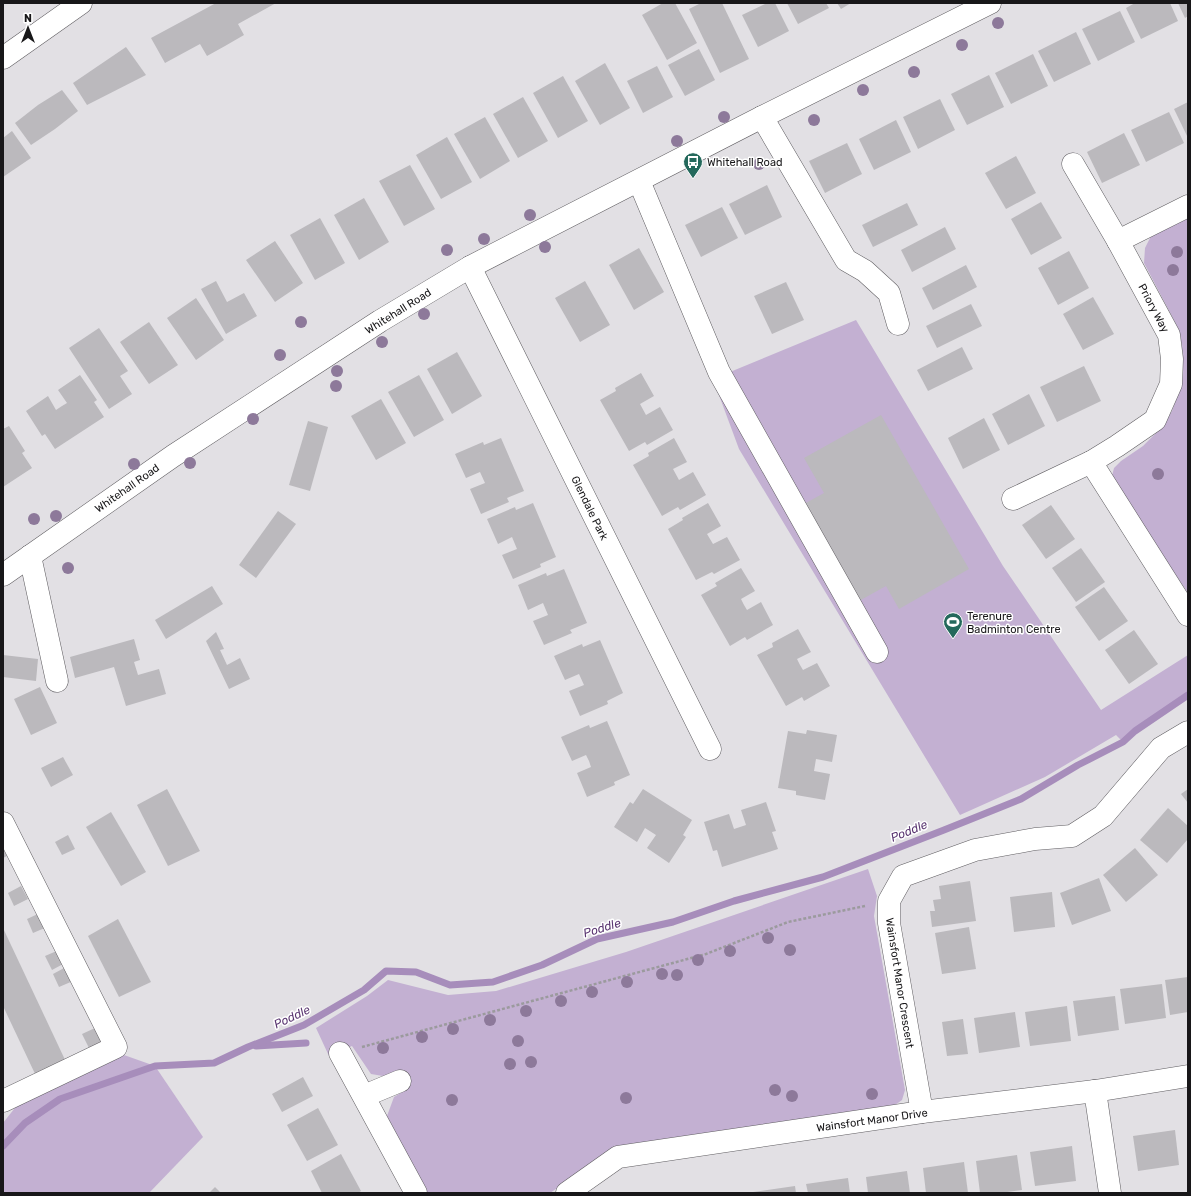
<svg xmlns="http://www.w3.org/2000/svg" width="1191" height="1196" viewBox="0 0 1191 1196" font-family="Rubik,sans-serif">
<style>
.green{fill:#c3b0d2}
.lines{fill:none;stroke-linecap:round;stroke-linejoin:round}
.stream{stroke:#a78dbb;stroke-width:7}
.building{fill:#bbb9bd}
.minor-casing{stroke:#605e62;stroke-width:23}
.path{stroke:#9b9a9d;stroke-width:2.5;stroke-dasharray:3 2;stroke-linecap:butt}
.minor{stroke:#fff;stroke-width:22}
.tree{fill:#8d799a}
.labels{text-anchor:middle;stroke-width:3;stroke-linejoin:round;paint-order:stroke}
.poi-label{font-size:11px;fill:#181719;stroke:#fff;text-anchor:start}
.street-label{font-size:11px;fill:#181719;stroke:#fff}
.water-label{font-size:12px;font-style:italic;fill:#5a3671;stroke:#fff}
</style>
<rect width="100%" height="100%" fill="#e2e0e4"/>
<g class="green">
<path d="M1188 216V593L1114 483 1112 476 1114 468 1121 461 1143 446 1159 430 1172 411 1179 390 1183 367 1182 345 1177 326 1144 263 1145 248 1151 236Z"/>
<path d="M856 320 1003 566 1101 710 1188 655V695L1135 731 1123 742 1116 735 1045 777 960 815 739 449 713 379Z"/>
<path d="M868 869 877 896 874 916 905 1090 902 1100 891 1108 617 1148 550 1193H425L387 1116 394 1097 409 1088 399 1071 383 1076 371 1074 352 1046 329 1056 316 1028 367 996 388 980 448 995 496 991 626 952Z"/>
<path d="M124 1055 155 1066 203 1137 149 1193H3V1123L18 1104Z"/>
</g>
<g class="lines">
<g class="stream">
<path d="M256 1046 306 1043"/>
<path d="M3 1146 25 1123 60 1099 155 1066 214 1063 248 1047 304 1025 364 990 386 971 416 972 450 985 493 982 542 965 597 939 673 922 734 901 823 877 944 830 1021 799 1078 765 1123 742 1135 731 1188 695"/>
</g>
</g>
<g class="building">
<path d="M216 3H276L238 24 244 35 225 46 207 56 200 44 165 63 151 38Z"/>
<path d="M663 3H675L697 43 667 60 642 15Z"/>
<path d="M701 3H722L749 59 720 73 689 9Z"/>
<path d="M767 3H775L789 31 758 47 742 15Z"/>
<path d="M787 3H826L829 8 798 24Z"/>
<path d="M837 3H851L841 9Z"/>
<path d="M1135 3H1170L1178 21 1141 39 1126 8Z"/>
<path d="M1178 3H1188V16L1185 18Z"/>
<path d="M1120 11 1135 42 1098 61 1082 29Z"/>
<path d="M1076 32 1091 64 1054 82 1038 51Z"/>
<path d="M126 47 146 75 87 105 73 83Z"/>
<path d="M699 49 715 80 685 96 668 65Z"/>
<path d="M1033 54 1048 86 1011 104 995 73Z"/>
<path d="M605 63 630 108 600 125 575 81Z"/>
<path d="M657 66 673 97 643 113 627 81Z"/>
<path d="M989 75 1004 107 967 125 951 94Z"/>
<path d="M563 76 588 121 558 138 533 93Z"/>
<path d="M62 90 78 111 55 129 31 145 15 123 38 105Z"/>
<path d="M523 97 548 141 518 158 493 114Z"/>
<path d="M940 99 955 130 918 149 903 117Z"/>
<path d="M1188 102V138L1174 109Z"/>
<path d="M1169 112 1184 143 1146 162 1131 130Z"/>
<path d="M485 117 510 161 480 179 454 134Z"/>
<path d="M896 120 911 152 874 170 859 139Z"/>
<path d="M12 131 31 158 3 177V138Z"/>
<path d="M1124 133 1140 165 1102 183 1087 152Z"/>
<path d="M447 137 472 182 441 199 416 155Z"/>
<path d="M847 143 862 174 825 193 809 161Z"/>
<path d="M1016 156 1036 193 1006 209 985 173Z"/>
<path d="M410 165 435 209 404 226 379 181Z"/>
<path d="M767 185 782 217 745 235 729 204Z"/>
<path d="M364 198 389 242 359 260 334 215Z"/>
<path d="M1041 202 1062 238 1031 255 1011 219Z"/>
<path d="M907 203 918 225 873 247 862 225Z"/>
<path d="M722 207 738 238 701 257 685 225Z"/>
<path d="M320 218 345 263 315 280 290 235Z"/>
<path d="M945 227 956 249 912 272 901 250Z"/>
<path d="M275 241 303 283 275 302 246 260Z"/>
<path d="M639 248 664 292 634 310 609 265Z"/>
<path d="M1069 251 1089 288 1058 305 1038 268Z"/>
<path d="M966 265 977 287 933 310 922 288Z"/>
<path d="M216 281 227 302 244 293 257 316 226 334 201 289Z"/>
<path d="M585 281 610 325 580 342 555 298Z"/>
<path d="M786 282 804 320 772 334 754 296Z"/>
<path d="M1093 297 1114 334 1083 350 1063 314Z"/>
<path d="M196 298 224 340 196 360 167 318Z"/>
<path d="M971 304 982 326 937 348 926 326Z"/>
<path d="M149 322 178 365 149 384 120 342Z"/>
<path d="M99 328 128 371 120 376 132 394 109 409 69 348Z"/>
<path d="M962 347 973 369 928 391 917 370Z"/>
<path d="M457 352 482 396 452 414 427 369Z"/>
<path d="M1084 366 1101 401 1057 422 1040 387Z"/>
<path d="M641 373 654 396 640 404 646 415 660 407 673 430 647 445 645 442 629 451 600 400 616 391 615 388Z"/>
<path d="M80 375 97 400 94 402 104 417 55 449 45 434 42 436 26 411 48 396 56 410 62 406 67 403 58 390Z"/>
<path d="M419 375 444 420 414 437 388 392Z"/>
<path d="M1029 394 1045 426 1008 445 992 414Z"/>
<path d="M381 399 406 443 376 460 351 416Z"/>
<path d="M881 415 969 569 899 609 886 586 859 601 804 504 824 493 804 458Z"/>
<path d="M984 418 1000 450 963 469 948 438Z"/>
<path d="M308 421 328 427 310 491 289 485Z"/>
<path d="M9 426 25 451 22 453 32 468 3 487V429Z"/>
<path d="M501 438 524 491 507 498 509 502 481 514 470 489 485 483 480 472 466 478 455 454 483 442 484 445Z"/>
<path d="M674 438 687 462 673 469 679 480 693 472 706 495 680 510 678 507 662 516 633 465 649 456 648 453Z"/>
<path d="M533 503 556 557 540 564 541 567 513 579 502 555 517 549 512 537 498 544 487 519 515 507 516 510Z"/>
<path d="M708 503 721 526 707 534 713 544 727 537 740 560 714 574 712 572 696 580 668 529 683 520 682 518Z"/>
<path d="M1051 505 1075 539 1046 559 1022 525Z"/>
<path d="M278 511 296 524 256 578 239 565Z"/>
<path d="M1081 548 1105 582 1076 602 1052 568Z"/>
<path d="M741 568 755 591 741 599 744 605 747 610 761 602 773 625 747 640 745 637 730 646 701 595 717 586 715 583Z"/>
<path d="M564 569 587 623 570 630 572 633 544 645 533 621 548 615 543 603 528 610 518 585 546 573 547 576Z"/>
<path d="M212 586 223 604 166 639 155 620Z"/>
<path d="M1104 587 1128 621 1099 641 1075 607Z"/>
<path d="M798 629 811 652 797 659 800 665 803 670 817 663 830 686 804 701 802 697 786 706 757 655 773 647 772 643Z"/>
<path d="M1134 630 1158 664 1129 684 1105 650Z"/>
<path d="M216 632 224 649 220 650 227 665 240 658 250 679 229 689 206 641Z"/>
<path d="M134 639 140 660 134 662 138 675 159 669 166 694 126 706 114 667 75 678 70 657Z"/>
<path d="M600 640 623 693 607 701 608 704 580 716 569 691 584 685 579 674 565 680 554 656 582 644 583 647Z"/>
<path d="M3 655 38 659 36 681 3 677Z"/>
<path d="M40 687 57 723 31 735 14 699Z"/>
<path d="M607 721 630 775 614 782 615 785 587 797 577 773 591 767 589 761 586 755 572 761 561 737 589 725 590 728Z"/>
<path d="M807 730 837 735 832 762 816 759 814 771 830 774 825 800 796 795V791L778 788 788 731 806 734Z"/>
<path d="M63 757 73 775 51 787 41 768Z"/>
<path d="M167 789 200 851 168 866 137 805Z"/>
<path d="M643 789 692 820 683 835 686 837 669 863 647 848 656 835 645 828 637 842 614 827 630 802 633 804Z"/>
<path d="M1188 789V803L1181 794Z"/>
<path d="M766 802 776 831 772 832 778 849 722 867 717 850 713 851 704 822 729 814 734 829 746 825 741 810Z"/>
<path d="M1168 808 1188 826V839L1167 863 1140 840Z"/>
<path d="M111 812 146 872 121 886 86 827Z"/>
<path d="M68 835 75 849 62 855 55 842Z"/>
<path d="M3 848 7 856 3 858Z"/>
<path d="M1135 848 1158 875 1126 902 1103 875Z"/>
<path d="M1099 878 1111 911 1072 925 1060 893Z"/>
<path d="M970 881 976 921 932 927 930 911H935L933 900 941 899 939 886Z"/>
<path d="M21 886 28 899 14 906 8 893Z"/>
<path d="M1052 892 1055 927 1014 932 1010 897Z"/>
<path d="M40 913 47 927 33 933 27 919Z"/>
<path d="M118 919 151 982 119 997 88 936Z"/>
<path d="M969 927 976 969 942 974 935 933Z"/>
<path d="M3 928 67 1064 37 1078 3 1006Z"/>
<path d="M59 950 65 963 52 970 45 956Z"/>
<path d="M66 967 73 981 59 987 53 974Z"/>
<path d="M1188 977V1012L1170 1015 1165 980Z"/>
<path d="M1162 984 1166 1018 1125 1024 1120 989Z"/>
<path d="M1115 996 1119 1030 1078 1036 1073 1001Z"/>
<path d="M1067 1006 1071 1041 1030 1046 1025 1012Z"/>
<path d="M1015 1012 1020 1047 979 1053 974 1018Z"/>
<path d="M963 1019 968 1054 947 1056 942 1022Z"/>
<path d="M95 1028 102 1041 89 1048 82 1034Z"/>
<path d="M303 1077 313 1096 282 1112 272 1094Z"/>
<path d="M318 1108 338 1145 307 1161 287 1125Z"/>
<path d="M1175 1130 1179 1165 1138 1171 1133 1136Z"/>
<path d="M1072 1146 1076 1181 1035 1186 1030 1152Z"/>
<path d="M341 1154 361 1191 358 1193H322L311 1171Z"/>
<path d="M1017 1155 1022 1190 1000 1193H980L976 1161Z"/>
<path d="M964 1162 968 1193H926L923 1168Z"/>
<path d="M907 1171 910 1193H868L866 1177Z"/>
<path d="M848 1178 850 1193H808L806 1184Z"/>
<path d="M795 1186 796 1193H753V1192Z"/>
<path d="M215 1187 221 1193H209Z"/>
</g>
<g class="lines">
<g class="minor-casing">
<g id="minor">
<path d="M3 58 81 3"/>
<path d="M762 117 846 260 865 271 889 293 898 324"/>
<path d="M639 181 719 372 877 652"/>
<path d="M1118 241 1188 206"/>
<path d="M470 267 710 749"/>
<path d="M1091 462 1188 615"/>
<path d="M1013 499 1091 462 1117 446 1155 420 1171 384 1172 359 1169 335 1118 241 1073 164"/>
<path d="M30 556 57 681"/>
<path d="M3 575 173 456 380 321 470 267 762 117 990 3"/>
<path d="M3 823 116 1047 3 1101"/>
<path d="M340 1053 416 1193"/>
<path d="M1095 1091 1110 1193"/>
<path d="M364 1096 400 1081"/>
<path d="M922 1112 889 923V901L903 876 975 850 1035 839 1072 836 1103 816 1161 748 1188 732"/>
<path d="M567 1193 618 1157 922 1112 1095 1091 1188 1076"/>
</g>
</g>
<path class="path" d="M362 1047 706 954 788 922 865 906"/>
<use href="#minor" class="minor"/>
</g>
<g class="tree">
<circle cx="998" cy="23" r="6"/>
<circle cx="962" cy="45" r="6"/>
<circle cx="914" cy="72" r="6"/>
<circle cx="863" cy="90" r="6"/>
<circle cx="724" cy="117" r="6"/>
<circle cx="814" cy="120" r="6"/>
<circle cx="677" cy="141" r="6"/>
<circle cx="759" cy="164" r="6"/>
<circle cx="530" cy="215" r="6"/>
<circle cx="484" cy="239" r="6"/>
<circle cx="545" cy="247" r="6"/>
<circle cx="447" cy="250" r="6"/>
<circle cx="1177" cy="252" r="6"/>
<circle cx="1173" cy="270" r="6"/>
<circle cx="424" cy="314" r="6"/>
<circle cx="301" cy="322" r="6"/>
<circle cx="382" cy="342" r="6"/>
<circle cx="280" cy="355" r="6"/>
<circle cx="337" cy="371" r="6"/>
<circle cx="336" cy="386" r="6"/>
<circle cx="253" cy="419" r="6"/>
<circle cx="190" cy="463" r="6"/>
<circle cx="134" cy="464" r="6"/>
<circle cx="1158" cy="474" r="6"/>
<circle cx="56" cy="516" r="6"/>
<circle cx="34" cy="519" r="6"/>
<circle cx="68" cy="568" r="6"/>
<circle cx="768" cy="938" r="6"/>
<circle cx="790" cy="950" r="6"/>
<circle cx="730" cy="951" r="6"/>
<circle cx="698" cy="960" r="6"/>
<circle cx="662" cy="974" r="6"/>
<circle cx="677" cy="975" r="6"/>
<circle cx="627" cy="982" r="6"/>
<circle cx="592" cy="992" r="6"/>
<circle cx="561" cy="1001" r="6"/>
<circle cx="526" cy="1011" r="6"/>
<circle cx="490" cy="1020" r="6"/>
<circle cx="453" cy="1029" r="6"/>
<circle cx="422" cy="1037" r="6"/>
<circle cx="518" cy="1041" r="6"/>
<circle cx="383" cy="1048" r="6"/>
<circle cx="531" cy="1062" r="6"/>
<circle cx="510" cy="1064" r="6"/>
<circle cx="775" cy="1090" r="6"/>
<circle cx="872" cy="1094" r="6"/>
<circle cx="792" cy="1096" r="6"/>
<circle cx="626" cy="1098" r="6"/>
<circle cx="452" cy="1100" r="6"/>
</g>
<defs>
<g id="bus-pin" transform="scale(1)"><path d="M0 17L-7.5 6A9.5 9.5 0 1 1 7.5 6Z" fill="#24695c" stroke="#fff"/><path d="M-5-6H5V4H4V6H2V4H-2V6H-4V4H-5ZM-3.5-4V0h7V-4ZM-3.5 1.2v1.5H-2V1.2ZM2 1.2v1.5H3.5V1.2Z" fill="#fff"/></g>
<g id="stadium-pin" transform="scale(1)"><path d="M0 17L-7.5 6A9.5 9.5 0 1 1 7.5 6Z" fill="#24695c" stroke="#fff"/><path d="M0-5a6.5 5 0 1 0 0 10a6.5 5 0 1 0 0-10ZM-3.5-1.8h7v3.6h-7Z" fill="#fff"/></g>
</defs>
<g fill-rule="evenodd">
<use href="#bus-pin" x="693" y="162"/>
<use href="#stadium-pin" x="953" y="622"/>
</g>
<g class="labels">
<g class="poi-label">
<text x="707" y="166">Whitehall Road</text>
<text x="967" y="620">Terenure<tspan x="967" dy="13">Badminton Centre</tspan></text>
</g>
<g class="street-label">
<text transform="translate(1154 308) rotate(62)" y="4">Priory Way</text>
<text transform="translate(398 311) rotate(-32)" y="4">Whitehall Road</text>
<text transform="translate(127 488) rotate(-35)" y="4">Whitehall Road</text>
<text transform="translate(590 508) rotate(64)" y="4">Glendale Park</text>
<text transform="translate(900 983) rotate(81)" y="4">Wainsfort Manor Crescent</text>
<text transform="translate(872 1120) rotate(-8)" y="4">Wainsfort Manor Drive</text>
</g>
<g class="water-label">
<text transform="translate(909 831) rotate(-22)" y="4">Poddle</text>
<text transform="translate(602 928) rotate(-17)" y="4">Poddle</text>
<text transform="translate(292 1017) rotate(-25)" y="4">Poddle</text>
</g>
</g>
<rect width="1191" height="1196" fill="none" stroke="#181719" stroke-width="8"/>
<g transform="translate(28 28)" stroke="#ffffff" stroke-width="3" paint-order="stroke">
<path d="M0-3L7 15L0 10L-7 15Z" fill="#181719"/>
<text y="-6" font-size="11" font-weight="bold" text-anchor="middle" fill="#181719">N</text>
</g>
</svg>
